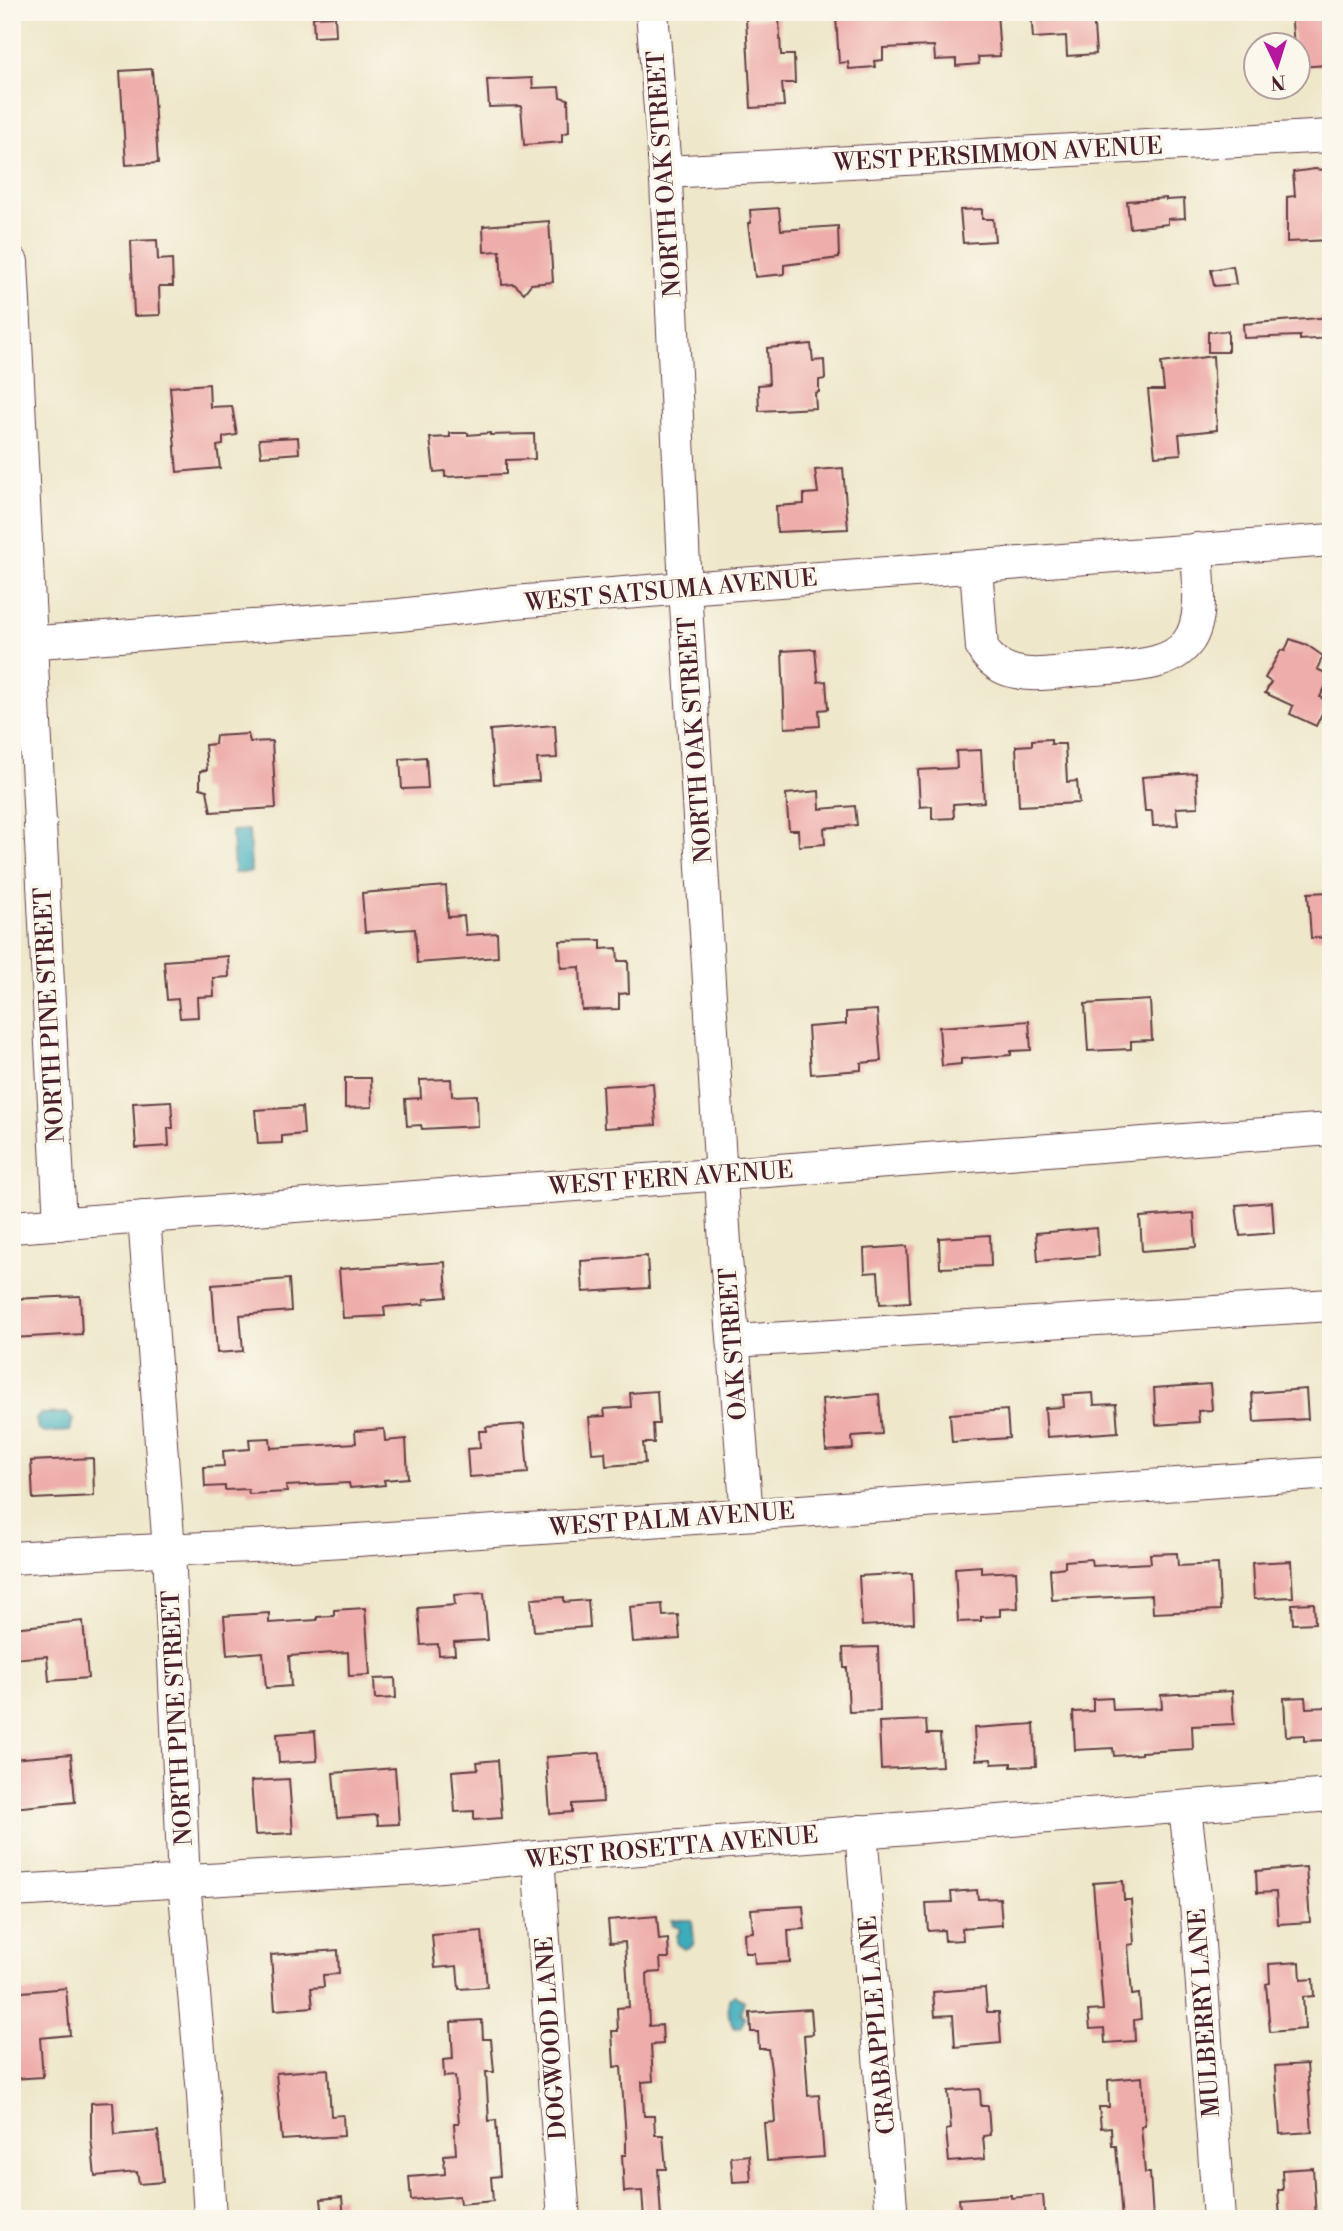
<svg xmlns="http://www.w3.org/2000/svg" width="1343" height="2231" viewBox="0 0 1343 2231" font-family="'Libre Bodoni',serif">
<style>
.water{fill:#3eadbc;stroke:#446674;stroke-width:2}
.building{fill:#eeadaa}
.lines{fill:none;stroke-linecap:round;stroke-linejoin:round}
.minor-casing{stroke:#633d43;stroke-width:34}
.minor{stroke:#fff;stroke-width:32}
.labels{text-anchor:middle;stroke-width:7;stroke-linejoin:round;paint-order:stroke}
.street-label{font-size:24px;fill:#4a1f2b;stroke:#fbf7ec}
</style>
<rect width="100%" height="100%" fill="#fbf7ec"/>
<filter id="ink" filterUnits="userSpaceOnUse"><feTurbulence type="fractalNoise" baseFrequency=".0143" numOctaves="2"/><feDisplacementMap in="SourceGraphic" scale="14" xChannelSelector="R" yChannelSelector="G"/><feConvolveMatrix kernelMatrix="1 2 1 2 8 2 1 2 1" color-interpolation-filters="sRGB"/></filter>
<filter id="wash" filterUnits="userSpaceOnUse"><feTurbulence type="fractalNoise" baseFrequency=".00686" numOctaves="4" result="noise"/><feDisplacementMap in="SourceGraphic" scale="28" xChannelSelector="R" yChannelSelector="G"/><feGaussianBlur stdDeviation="1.57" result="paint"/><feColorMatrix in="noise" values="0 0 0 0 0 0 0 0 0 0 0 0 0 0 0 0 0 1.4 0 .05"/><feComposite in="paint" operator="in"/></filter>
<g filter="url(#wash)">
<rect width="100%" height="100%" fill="#eee7ca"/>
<g class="water">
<path d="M249 830 251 872 234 873 232 831Z"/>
<path d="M67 1413 73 1419 70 1431 44 1433 38 1429 36 1419 40 1414Z"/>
<path d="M672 1920H692L694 1942 692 1946 684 1949 677 1944V1936L680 1930 678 1926 673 1925Z"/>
<path d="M735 1995 744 2001 740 2014 745 2018 741 2027 734 2028C728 2019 728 2010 729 1999Z"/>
</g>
<g id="blocks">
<g class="building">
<path d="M875 12H997L1000 56 978 57 979 64 956 66V59L935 60 934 46 883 48V60L874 61 875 67 849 69 848 62 839 63 836 17 875 15Z"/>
<path d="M1031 12H1093L1096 54 1067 56 1066 36 1033 38Z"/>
<path d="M1291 12H1323L1324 17 1331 16V33L1325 34 1328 65 1298 67V46H1294Z"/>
<path d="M335 16 336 36 314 37 313 17Z"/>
<path d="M779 17 781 55H794L795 83H782L784 106 751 108 746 19Z"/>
<path d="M152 69 158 163 126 165 120 71Z"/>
<path d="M532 78 533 88 559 87 560 97 568 99 569 132 562 134V142L524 145 521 106 489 107 487 80Z"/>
<path d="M1315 169 1331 171V240L1287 242V197L1295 196 1293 172Z"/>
<path d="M1166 198V200L1184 199 1185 218 1168 219V224L1130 228 1127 201Z"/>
<path d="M779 208 781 230 838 226 839 258 784 265V274L755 277 748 223H751L750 210Z"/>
<path d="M982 209V219H993L995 241 963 243 960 210Z"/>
<path d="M549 221 553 282 531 284 524 293 514 284 502 285 500 251 484 252 483 226Z"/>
<path d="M157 240 158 260 172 259 173 286H159L160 315 134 316 131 241Z"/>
<path d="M1233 266 1236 284 1214 286 1211 270Z"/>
<path d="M1331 317V338L1300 340V336L1244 338 1243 324Z"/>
<path d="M1228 331V352H1208V332Z"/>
<path d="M811 344 813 361 824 360 825 379 819 380V392L815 393 816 408 759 411 758 385 769 384 767 348Z"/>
<path d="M1213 356 1217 430 1179 434 1181 454 1155 456 1148 390H1164L1161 363Z"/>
<path d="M209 384 210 407 232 406 237 435 223 437V445L217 446 220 468 177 472 170 387Z"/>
<path d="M450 433H468V435L490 433V435L534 434 535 459 506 460V474L445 477V471L434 472 430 438 450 437Z"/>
<path d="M298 437 299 453 261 456 259 439Z"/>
<path d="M843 468 848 529 777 532 776 506 804 504V494L818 493 815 470Z"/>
<path d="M1290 639 1307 645 1323 656 1317 669 1331 676 1320 697 1328 701 1316 726 1290 714 1293 706 1265 693 1271 682 1265 678 1281 650 1285 651Z"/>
<path d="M815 649 818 682 826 681 828 709 819 710 820 726 785 728 782 651Z"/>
<path d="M555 725 557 758 537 759 539 781 494 784 490 730Z"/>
<path d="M248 734 250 742 272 741 276 808 211 812 207 790 200 788V771L207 770 205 745 215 744 216 736Z"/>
<path d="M1051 739V744H1065L1067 782 1077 781 1079 803 1019 806 1016 746 1032 745V740Z"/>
<path d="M981 750 984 802 953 804 954 818 932 819V806L920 807 918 770 957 768 956 751Z"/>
<path d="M426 757 428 788 402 789 400 759Z"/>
<path d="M1196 773 1198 807 1176 808 1178 825 1153 826 1152 811H1145L1142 777Z"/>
<path d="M819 791 820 809 855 806 857 825 824 828 825 844 799 846 798 830H789L786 794Z"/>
<path d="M446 886 448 917 464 916 466 935 497 933 498 957 417 963 415 929 365 932 362 893Z"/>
<path d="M1331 892V937L1311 938 1308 893Z"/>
<path d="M601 940V949L617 948 618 961H628L629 993 619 994V1009L582 1010 580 967 561 968 560 941Z"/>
<path d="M228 956 229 977 213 978 214 996 197 997 198 1017 180 1018 178 999 167 1000 164 961Z"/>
<path d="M1150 1000 1152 1040 1131 1041V1049L1088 1051 1085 1004Z"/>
<path d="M877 1010 881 1061 861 1063V1070L811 1074 808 1027 846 1024V1012Z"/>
<path d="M1029 1021 1031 1050 1011 1051V1055L961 1059V1064L942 1066 939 1027Z"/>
<path d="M345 1078H371L372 1107 345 1108Z"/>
<path d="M451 1079 452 1096 477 1095 478 1126 422 1129 421 1125 407 1126 405 1099 421 1098 420 1080Z"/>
<path d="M653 1083 656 1125 604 1128 602 1086Z"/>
<path d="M171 1101 173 1128H168L169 1146 136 1148 133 1103Z"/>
<path d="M302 1107 304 1134 282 1136V1143L258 1144 255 1110Z"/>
<path d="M1272 1202 1274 1233 1240 1236 1236 1205Z"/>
<path d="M1194 1213 1196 1247 1142 1251 1140 1217Z"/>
<path d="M1097 1228 1099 1256 1038 1261 1036 1233Z"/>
<path d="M990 1235 991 1266 940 1268 939 1238Z"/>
<path d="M907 1246 910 1302 880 1304 878 1272 865 1273 864 1249Z"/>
<path d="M647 1256 649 1288 583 1292 581 1261Z"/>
<path d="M445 1262 447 1297 424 1299V1304L384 1307 385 1316 343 1318 339 1269Z"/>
<path d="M289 1279 291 1311 240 1315 243 1351 217 1353 212 1285Z"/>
<path d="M80 1296 82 1334 12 1338V1299Z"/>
<path d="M1210 1384 1212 1410 1198 1411 1199 1422 1156 1425 1154 1388Z"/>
<path d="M1306 1389 1308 1419 1254 1422 1252 1393Z"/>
<path d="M657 1391 659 1424H653L654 1443H643L645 1463 606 1466 605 1452 592 1453 589 1417 605 1416 604 1409 631 1407 630 1393Z"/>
<path d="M1093 1393 1094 1405 1116 1404 1118 1432 1047 1437 1045 1408 1064 1407 1063 1395Z"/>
<path d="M879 1394 882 1434 852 1436 853 1449 826 1451 822 1399Z"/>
<path d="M1007 1410 1009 1438 952 1442 950 1414Z"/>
<path d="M524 1424 528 1473 469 1477 467 1449 480 1448 479 1431H487L486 1427Z"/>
<path d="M384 1429 385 1441 406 1439 408 1478 384 1480 385 1485 350 1488 349 1483 286 1486 287 1492 249 1494 248 1489 225 1490V1486L205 1487 204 1467 224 1466 223 1451 250 1449 249 1439 270 1438 271 1448 356 1443 355 1431Z"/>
<path d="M93 1458 94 1496 33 1499 31 1461Z"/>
<path d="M1177 1553 1178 1566 1218 1564 1220 1610 1153 1613 1152 1595 1052 1600 1050 1569 1065 1567V1561L1091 1559 1092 1566 1151 1563 1150 1554Z"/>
<path d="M1291 1561 1293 1597 1254 1599 1252 1563Z"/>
<path d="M981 1566V1573L1016 1571 1018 1608 1000 1609V1616L981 1617V1621L958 1622 955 1568Z"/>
<path d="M912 1573 914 1623 862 1626 859 1576Z"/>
<path d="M484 1593 488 1640 454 1642 455 1654 439 1655 438 1644 421 1645 418 1608 455 1605 454 1595Z"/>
<path d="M564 1597V1602L588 1600 590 1627 534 1631 531 1599Z"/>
<path d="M1314 1603 1315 1623 1293 1624 1292 1604Z"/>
<path d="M662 1604 663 1616 678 1615 680 1639 633 1642 630 1607Z"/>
<path d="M365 1608 370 1675 349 1676 348 1652 289 1656 291 1686 266 1688 263 1652 227 1655 224 1616 269 1613V1623L317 1620V1617L334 1616V1610Z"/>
<path d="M83 1621 88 1678 49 1681 47 1656 12 1659V1628Z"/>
<path d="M878 1647 880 1711 849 1712 847 1668H844L843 1648Z"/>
<path d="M395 1678 396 1698 375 1699 374 1679Z"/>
<path d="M1232 1691 1234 1724 1192 1726 1193 1749 1141 1752V1754L1114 1756 1113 1748 1075 1750 1073 1712 1093 1711V1699L1112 1698 1113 1710 1162 1708 1161 1695Z"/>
<path d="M1305 1697 1306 1708 1331 1707V1734H1327V1740L1304 1741V1735L1286 1736 1284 1698Z"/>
<path d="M926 1720 927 1734H940L942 1766 881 1769 879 1722Z"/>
<path d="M1034 1724 1036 1766 1011 1767V1763L992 1764 991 1759 976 1760 974 1728Z"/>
<path d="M315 1731 317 1761 279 1763 277 1734Z"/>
<path d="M600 1753 603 1802 572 1804V1812L550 1814 546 1757Z"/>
<path d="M71 1754 75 1802 12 1808V1759Z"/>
<path d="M498 1760 502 1818 474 1820V1811L455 1812 452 1771 478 1769 477 1762Z"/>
<path d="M395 1768 399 1824 378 1825 377 1815 337 1818 333 1773Z"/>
<path d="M289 1779 293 1833 255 1835 251 1781Z"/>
<path d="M1306 1867 1310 1922 1278 1924 1276 1892 1257 1893 1256 1871Z"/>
<path d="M1123 1881 1124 1900H1131L1134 1944 1128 1945 1132 1995 1139 1994 1141 2019 1134 2020 1135 2041 1105 2043 1104 2028 1090 2029 1088 2011 1103 2010 1093 1883Z"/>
<path d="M977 1890 978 1899 1000 1898 1002 1925 962 1928 963 1940 945 1941 944 1930 928 1931 926 1903 952 1902 951 1892Z"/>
<path d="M803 1906 805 1929 788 1930 790 1962 755 1964 754 1953H745L744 1933 753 1932 751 1909Z"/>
<path d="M657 1916 659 1940 668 1939 669 1958H660L661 1972 647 1973 649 2026 662 2025 663 2044 651 2045 653 2081 642 2082 644 2116H654L655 2135H663L666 2169H658L661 2219H644L642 2191 624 2192 622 2155H626V2137L622 2083 621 2066 614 2067 612 2031H618L617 2008 629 2007 625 1942 610 1943 608 1920Z"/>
<path d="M482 1931 487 1987 459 1989 457 1966 435 1968 432 1935Z"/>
<path d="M338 1950 339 1974 323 1975 324 1987 311 1988 313 2007 275 2010 271 1955Z"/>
<path d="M1300 1962 1301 1980 1313 1979 1314 1996 1303 1997 1305 2029 1270 2032 1266 1984 1270 1983 1269 1964Z"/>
<path d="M66 1988 70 2035 40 2038 43 2077 12 2079V1993Z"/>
<path d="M985 1988 987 2012H999L1001 2043 955 2047 953 2015 935 2016 933 1992Z"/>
<path d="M811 2009 813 2034 804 2035 808 2096 819 2095 824 2157 767 2161 764 2123 775 2122 771 2069 768 2049H759L758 2032H751L750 2013Z"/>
<path d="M482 2020 483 2039H491L494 2072H486L489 2121 496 2120 500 2176 491 2177 493 2201 460 2204 459 2196 411 2200 409 2177 445 2174 444 2155 456 2154 454 2123H459L455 2076 444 2077 443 2060 453 2059 451 2022Z"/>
<path d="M1307 2064 1312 2132 1280 2134 1275 2066Z"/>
<path d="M328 2069 331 2116 343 2115 344 2136 282 2140 276 2073Z"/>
<path d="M1142 2077 1145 2125 1141 2126 1145 2173H1150L1153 2219H1122L1116 2146H1112L1111 2127 1101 2128 1099 2107H1109L1108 2080Z"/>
<path d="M980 2089 981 2106H988L990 2135 983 2136 985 2159 949 2162 946 2130 951 2129 948 2091Z"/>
<path d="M113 2102 115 2135 158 2131 163 2182 139 2184 137 2172 95 2176 91 2137V2103Z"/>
<path d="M749 2155 751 2181 733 2182 731 2157Z"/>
<path d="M1313 2168 1316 2219H1280L1278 2190H1283L1282 2170Z"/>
<path d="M1011 2195V2198L1043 2195 1045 2219H961L959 2199Z"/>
<path d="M342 2197 344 2219H323L321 2199Z"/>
</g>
</g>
</g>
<g filter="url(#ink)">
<use href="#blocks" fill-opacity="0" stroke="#633d43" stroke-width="2"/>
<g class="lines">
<g class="minor-casing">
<g id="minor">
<path d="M652 12 666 181 685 588 726 1260C735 1344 739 1429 747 1513"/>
<path d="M666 172 1331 136"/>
<path d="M12 262 60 1224"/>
<path d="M976 567 982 648C990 661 1001 669 1016 672 1036 677 1059 672 1080 670 1105 668 1131 668 1155 662 1167 659 1179 653 1187 643 1205 621 1198 577 1197 549"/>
<path d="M12 644 399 615 515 602 685 588 1331 540"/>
<path d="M144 1217 169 1550 184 1882 203 2094 210 2219"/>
<path d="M12 1227 1331 1129"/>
<path d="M735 1341 1331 1305"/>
<path d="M12 1558C127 1550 242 1548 357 1540 682 1520 1006 1497 1331 1473"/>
<path d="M1185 1808 1196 1903 1219 2219"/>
<path d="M861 1831 892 2219"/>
<path d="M538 1857 564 2219"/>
<path d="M12 1891 420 1868 538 1857 1331 1795"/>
</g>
</g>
<use href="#minor" class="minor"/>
</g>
</g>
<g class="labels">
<g class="street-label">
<text transform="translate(998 154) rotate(-3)" y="8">WEST PERSIMMON AVENUE</text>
<text transform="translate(664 174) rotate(-94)" y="8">NORTH OAK STREET</text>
<text transform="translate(671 590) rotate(-5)" y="8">WEST SATSUMA AVENUE</text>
<text transform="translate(695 740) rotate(-94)" y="8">NORTH OAK STREET</text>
<text transform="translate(49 1015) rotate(-93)" y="8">NORTH PINE STREET</text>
<text transform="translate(671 1178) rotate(-4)" y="8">WEST FERN AVENUE</text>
<text transform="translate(733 1344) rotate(-94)" y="8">OAK STREET</text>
<text transform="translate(672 1519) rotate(-4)" y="8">WEST PALM AVENUE</text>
<text transform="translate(177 1718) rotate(-93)" y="8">NORTH PINE STREET</text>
<text transform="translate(672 1847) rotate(-5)" y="8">WEST ROSETTA AVENUE</text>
<text transform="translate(1204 2013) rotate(-94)" y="8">MULBERRY LANE</text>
<text transform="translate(877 2025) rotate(-95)" y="8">CRABAPPLE LANE</text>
<text transform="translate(551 2038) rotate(-94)" y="8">DOGWOOD LANE</text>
</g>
</g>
<rect width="1343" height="2231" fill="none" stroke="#fbf7ec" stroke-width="42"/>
<g transform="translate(1277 66) rotate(176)"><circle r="33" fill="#fbf7ec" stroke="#b4a19f" stroke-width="2"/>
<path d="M0-5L12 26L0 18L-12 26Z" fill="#b5179e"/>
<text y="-10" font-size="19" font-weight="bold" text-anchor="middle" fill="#4a1f2b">N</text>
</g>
</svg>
